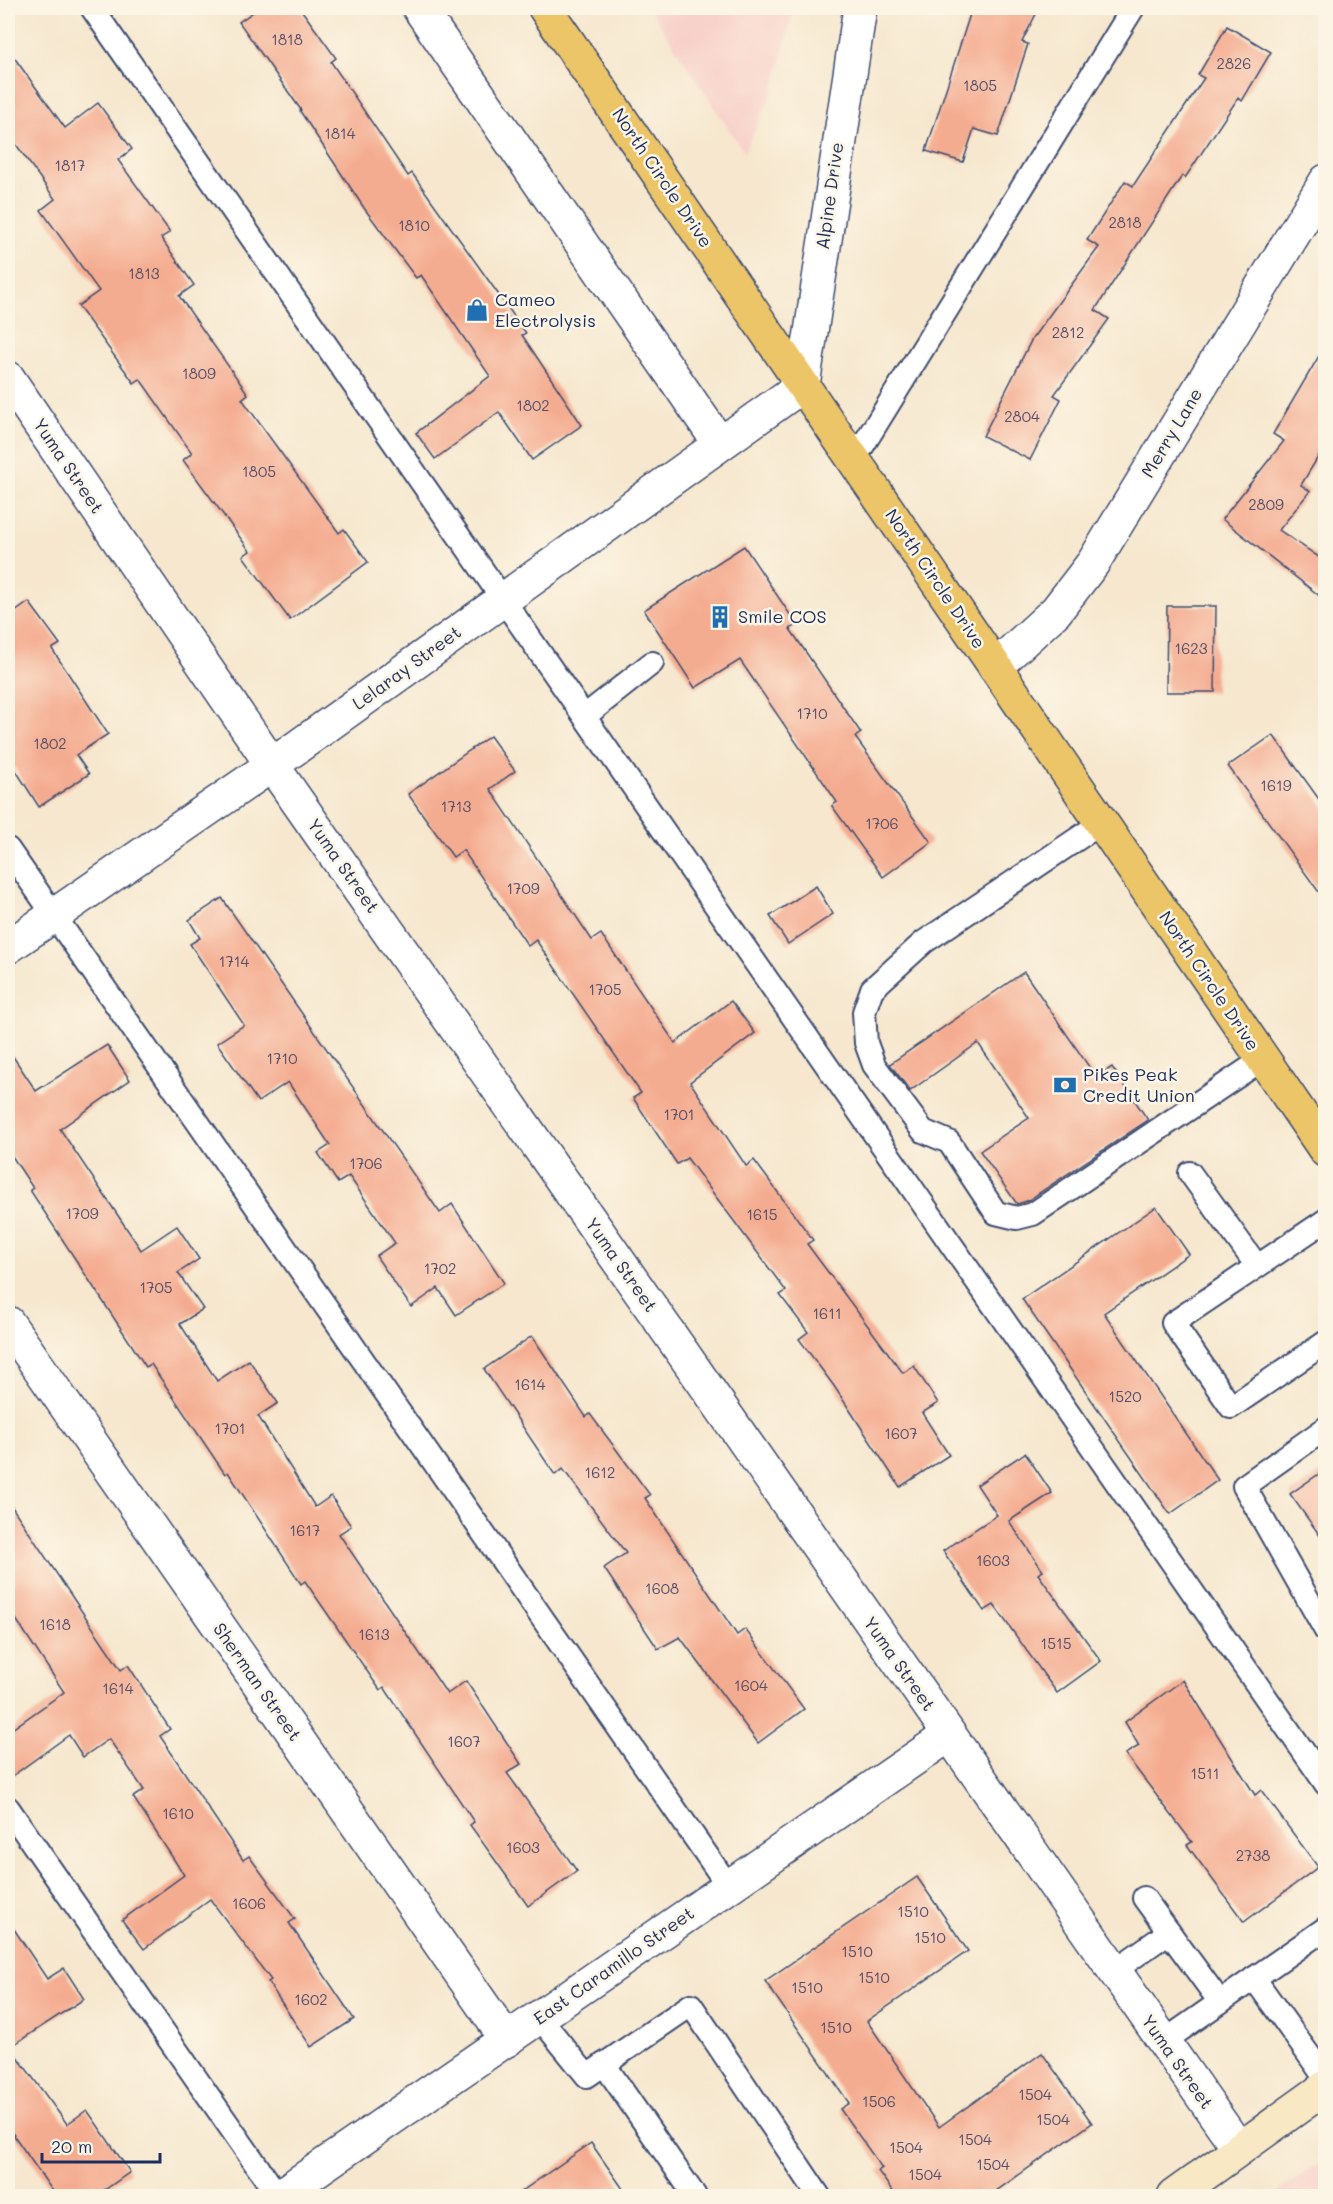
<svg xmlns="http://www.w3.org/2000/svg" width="1333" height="2204" viewBox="0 0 1333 2204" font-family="Mali,sans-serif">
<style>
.built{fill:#f7d0c9}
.building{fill:#f4ac90}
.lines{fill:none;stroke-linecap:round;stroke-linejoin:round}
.service-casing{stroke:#3c4b6f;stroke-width:26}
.minor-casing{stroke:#3c4b6f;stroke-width:36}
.secondary-casing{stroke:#3c4b6f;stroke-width:36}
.primary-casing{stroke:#3c4b6f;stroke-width:36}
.service{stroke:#fff;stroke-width:22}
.minor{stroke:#fff;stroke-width:33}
.secondary{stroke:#f8e8c3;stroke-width:33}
.primary{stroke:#edc569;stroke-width:33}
.labels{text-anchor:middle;stroke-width:5;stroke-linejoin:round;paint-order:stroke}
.number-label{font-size:15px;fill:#514e6a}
.street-label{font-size:18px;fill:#1b2f5e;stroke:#fcf5e5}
.poi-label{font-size:18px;fill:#1b2f5e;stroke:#fcf5e5;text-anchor:start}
</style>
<rect width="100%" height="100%" fill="#fcf5e5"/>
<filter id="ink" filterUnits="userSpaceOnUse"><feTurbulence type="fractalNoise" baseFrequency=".0167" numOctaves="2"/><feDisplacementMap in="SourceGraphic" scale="12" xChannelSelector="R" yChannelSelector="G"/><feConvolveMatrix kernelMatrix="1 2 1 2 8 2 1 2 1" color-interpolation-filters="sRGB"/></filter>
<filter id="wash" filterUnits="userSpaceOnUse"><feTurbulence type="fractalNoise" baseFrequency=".008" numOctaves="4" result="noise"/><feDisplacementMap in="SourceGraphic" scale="24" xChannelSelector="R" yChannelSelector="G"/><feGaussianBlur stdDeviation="1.35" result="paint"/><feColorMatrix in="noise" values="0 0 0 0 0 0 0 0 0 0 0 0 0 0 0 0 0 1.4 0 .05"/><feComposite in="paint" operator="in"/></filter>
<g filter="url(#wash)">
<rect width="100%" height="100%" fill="#f6e7ce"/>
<g class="built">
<path d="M649 8H794L773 92 744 152Z"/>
<path d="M1325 2158V2196H1273Z"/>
</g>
<g id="blocks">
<g class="building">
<path d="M259 8H300L336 58 331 62 408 176 412 173 526 333 522 335 582 425 532 460 499 412 435 459 416 433 490 376 421 275 416 278 364 208 300 111 301 110 239 22Z"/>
<path d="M972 8H1039L1022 42 1028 44 998 136 974 129 963 162 926 151Z"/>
<path d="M1227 26 1271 52 1242 101 1238 98 1185 178 1182 176 1095 310 1109 319 1054 395 1061 399 1030 460 983 436 1032 339 1099 247 1087 240 1125 181 1133 186 1204 78 1198 75Z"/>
<path d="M8 49 65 128 98 103 132 149 118 160 170 232 161 238 194 285 179 296 248 394 242 399 339 533 344 529 368 562 290 620 243 556 250 551 183 460 192 453 140 379 134 383 78 306 99 291 41 210 55 199 8 133Z"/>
<path d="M1326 344V444L1301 485 1310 491 1279 530 1326 562V601L1222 519 1284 441 1273 434Z"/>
<path d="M744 546 797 625 790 629 861 733 855 737 931 842 883 877 832 806 837 802 740 660 695 688 644 610Z"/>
<path d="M29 602 60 644 52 649 108 734 76 755 89 774 39 807 8 758V617Z"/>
<path d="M1167 606H1216L1215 692H1166Z"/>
<path d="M1273 735 1326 809V902L1228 766Z"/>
<path d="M490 736 515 771 490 789 592 940 601 934 675 1043 731 1001 755 1033 690 1082 746 1166 754 1160 813 1240 807 1244 903 1373 914 1366 938 1403 922 1413 949 1455 900 1487 834 1386 799 1339 808 1332 780 1295 786 1291 687 1158 677 1164 633 1098 641 1093 536 940 528 946 463 850 453 857 408 794Z"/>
<path d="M816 886 833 914 788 944 770 916Z"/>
<path d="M222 898 440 1213 452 1204 504 1283 456 1315 438 1288 411 1307 376 1256 395 1243 349 1176 338 1183 318 1153 330 1145 288 1082 258 1102 217 1043 244 1025 190 944 200 938 189 920Z"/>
<path d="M1024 972 1096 1077 1112 1067 1148 1120 1027 1201 1017 1204 980 1151 1029 1118 978 1043 910 1091 890 1064Z"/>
<path d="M107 1045 130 1080 60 1129 141 1250 177 1226 199 1259 178 1273 203 1309 180 1324 217 1381 249 1360 278 1403 258 1416 315 1507 331 1496 351 1526 339 1534 447 1694 466 1681 521 1764 507 1773 577 1871 528 1906 470 1825 474 1822 384 1687 380 1690 305 1581 301 1584 228 1472 225 1474 151 1364 146 1367 30 1190 33 1188 8 1150V1049L36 1091Z"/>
<path d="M1156 1207 1189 1254 1104 1313 1218 1480 1170 1514 1022 1299Z"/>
<path d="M532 1336 586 1417 590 1414 650 1495 645 1498 737 1635 745 1629 804 1709 758 1743 680 1637 658 1649 604 1568 626 1553 563 1469 555 1475 484 1369Z"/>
<path d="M1025 1453 1052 1493 1009 1521 1043 1571 1038 1574 1101 1661 1057 1693 994 1605 984 1611 943 1551 997 1515 977 1485Z"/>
<path d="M1326 1469V1544L1290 1494Z"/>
<path d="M8 1501 121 1670 128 1665 170 1729 160 1736 243 1860 249 1856 295 1919 289 1923 354 2019 311 2047 268 1982 271 1980 210 1899 144 1949 122 1920 184 1875 133 1797 144 1790 109 1739 83 1757 69 1735 8 1779V1732L64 1692 8 1607Z"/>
<path d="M1183 1680 1255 1795 1261 1790 1318 1867 1244 1922 1187 1845 1192 1842 1125 1754 1139 1746 1125 1722Z"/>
<path d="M917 1877 968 1951 867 2021 939 2127 1042 2053 1092 2123 989 2196H896L878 2171 882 2168 840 2109 849 2103 765 1981Z"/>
<path d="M8 1920 47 1979 64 1968 84 1999 10 2047 67 2124 87 2110 130 2172 96 2196H56L8 2127Z"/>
<path d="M591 2143 628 2196H515Z"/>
</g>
</g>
</g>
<g filter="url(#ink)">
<use href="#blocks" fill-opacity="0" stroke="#3c4b6f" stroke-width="1.5"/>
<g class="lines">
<g class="service-casing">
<g id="service">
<path d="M92 8 1326 1784"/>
<path d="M854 460 1133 8"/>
<path d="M585 716 652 663"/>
<path d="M1101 823 924 942 872 989 864 1012 866 1043 874 1065 923 1131 949 1142 996 1213 1017 1218 1033 1214 1263 1059"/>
<path d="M8 849 729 1887"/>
<path d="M1190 1173 1257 1266"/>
<path d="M1326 1220 1173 1323 1231 1407 1326 1342"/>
<path d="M1326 1428 1244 1486 1326 1631"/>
<path d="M8 1808 278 2196"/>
<path d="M1144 1898 1220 2002"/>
<path d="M1114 1971 1169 1932"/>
<path d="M1254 1978 1326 2079"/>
<path d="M540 2018 587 2076 691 2005 819 2196"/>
<path d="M1163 2042 1326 1928"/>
<path d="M604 2064 695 2196"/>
</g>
</g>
<g class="minor-casing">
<g id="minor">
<path d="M419 8 720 444"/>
<path d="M8 378 272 765 1239 2149"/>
<path d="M995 667 1056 611 1093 563 1326 181"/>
<path d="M8 947 272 765 803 385 860 8"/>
<path d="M8 1323 507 2040"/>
<path d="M279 2196 949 1735"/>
</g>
</g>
<g class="secondary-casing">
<path id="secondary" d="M1174 2196 1326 2087"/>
</g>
<g class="primary-casing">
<path id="primary" d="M545 8 1326 1151"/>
</g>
<use href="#service" class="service"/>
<use href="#minor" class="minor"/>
<use href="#secondary" class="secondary"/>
<use href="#primary" class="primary"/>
</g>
</g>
<defs>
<g id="shop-bare" transform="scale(1.8)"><path d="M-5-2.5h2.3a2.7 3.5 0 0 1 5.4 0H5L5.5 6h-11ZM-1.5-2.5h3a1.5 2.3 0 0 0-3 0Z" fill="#1f6fb2" stroke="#fcf5e5" stroke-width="2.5" paint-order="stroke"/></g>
<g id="building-bare" transform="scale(1.8)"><path d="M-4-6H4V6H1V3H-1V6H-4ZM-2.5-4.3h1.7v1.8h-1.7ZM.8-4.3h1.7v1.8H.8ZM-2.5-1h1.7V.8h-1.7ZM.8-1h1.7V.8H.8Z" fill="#1f6fb2" stroke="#fcf5e5" stroke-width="2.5" paint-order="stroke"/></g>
<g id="bank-bare" transform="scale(1.8)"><path d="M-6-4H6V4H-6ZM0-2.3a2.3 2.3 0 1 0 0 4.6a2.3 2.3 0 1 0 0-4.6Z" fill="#1f6fb2" stroke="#fcf5e5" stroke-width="2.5" paint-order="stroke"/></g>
</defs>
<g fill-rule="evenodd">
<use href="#shop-bare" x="477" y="310"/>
<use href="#building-bare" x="720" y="617"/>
<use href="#bank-bare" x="1065" y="1085"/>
</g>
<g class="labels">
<g class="number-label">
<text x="287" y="45">1818</text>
<text x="1234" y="69">2826</text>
<text x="980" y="91">1805</text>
<text x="340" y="139">1814</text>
<text x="70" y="171">1817</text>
<text x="1125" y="228">2818</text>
<text x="414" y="231">1810</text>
<text x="144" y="279">1813</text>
<text x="1068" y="338">2812</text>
<text x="199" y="379">1809</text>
<text x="533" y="411">1802</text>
<text x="1022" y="422">2804</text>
<text x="259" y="477">1805</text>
<text x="1266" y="510">2809</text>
<text x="1191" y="654">1623</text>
<text x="812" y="719">1710</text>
<text x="50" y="749">1802</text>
<text x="1276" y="791">1619</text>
<text x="456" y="812">1713</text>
<text x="882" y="829">1706</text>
<text x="523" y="894">1709</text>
<text x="234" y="967">1714</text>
<text x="605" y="995">1705</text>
<text x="282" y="1064">1710</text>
<text x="679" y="1120">1701</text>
<text x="366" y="1169">1706</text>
<text x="82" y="1219">1709</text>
<text x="762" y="1220">1615</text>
<text x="440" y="1274">1702</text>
<text x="156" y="1293">1705</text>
<text x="827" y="1319">1611</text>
<text x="530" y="1390">1614</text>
<text x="1125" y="1402">1520</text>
<text x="230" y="1434">1701</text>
<text x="901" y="1439">1607</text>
<text x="600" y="1478">1612</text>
<text x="305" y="1536">1617</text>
<text x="993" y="1566">1603</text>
<text x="662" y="1594">1608</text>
<text x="55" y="1630">1618</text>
<text x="374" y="1640">1613</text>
<text x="1056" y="1649">1515</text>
<text x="751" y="1691">1604</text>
<text x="118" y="1694">1614</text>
<text x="464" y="1747">1607</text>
<text x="1205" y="1779">1511</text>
<text x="178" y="1819">1610</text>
<text x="523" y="1853">1603</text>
<text x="1253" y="1861">2738</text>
<text x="249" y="1909">1606</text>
<text x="913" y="1917">1510</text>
<text x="930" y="1943">1510</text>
<text x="857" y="1957">1510</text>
<text x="874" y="1983">1510</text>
<text x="807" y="1993">1510</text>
<text x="311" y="2005">1602</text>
<text x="836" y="2033">1510</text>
<text x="1035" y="2100">1504</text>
<text x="879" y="2107">1506</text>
<text x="1053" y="2125">1504</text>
<text x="975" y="2145">1504</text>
<text x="906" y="2153">1504</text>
<text x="993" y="2170">1504</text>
<text x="925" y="2180">1504</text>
</g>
<g class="street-label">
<text transform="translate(662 178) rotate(56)" y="6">North Circle Drive</text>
<text transform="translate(830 196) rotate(-82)" y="6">Alpine Drive</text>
<text transform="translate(1172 433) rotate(-59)" y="6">Merry Lane</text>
<text transform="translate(68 466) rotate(56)" y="6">Yuma Street</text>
<text transform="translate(935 579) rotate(56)" y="6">North Circle Drive</text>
<text transform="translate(407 668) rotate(-36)" y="6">Lelaray Street</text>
<text transform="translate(343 866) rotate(55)" y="6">Yuma Street</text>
<text transform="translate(1209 981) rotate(56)" y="6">North Circle Drive</text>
<text transform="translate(621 1265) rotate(55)" y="6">Yuma Street</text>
<text transform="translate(899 1664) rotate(55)" y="6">Yuma Street</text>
<text transform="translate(257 1682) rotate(55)" y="6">Sherman Street</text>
<text transform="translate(614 1966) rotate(-35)" y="6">East Caramillo Street</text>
<text transform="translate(1177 2062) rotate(55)" y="6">Yuma Street</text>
</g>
<g class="poi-label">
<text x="495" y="306">Cameo<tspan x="495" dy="21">Electrolysis</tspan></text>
<text x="738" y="623">Smile COS</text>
<text x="1083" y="1081">Pikes Peak<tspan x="1083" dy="21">Credit Union</tspan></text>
</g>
</g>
<rect width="1333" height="2204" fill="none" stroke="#fcf5e5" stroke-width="30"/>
<path d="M42 2153v9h118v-9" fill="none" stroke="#1b2f5e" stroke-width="3"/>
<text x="51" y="2153" font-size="18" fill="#1b2f5e" stroke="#fcf5e5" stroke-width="4.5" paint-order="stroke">20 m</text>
</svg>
